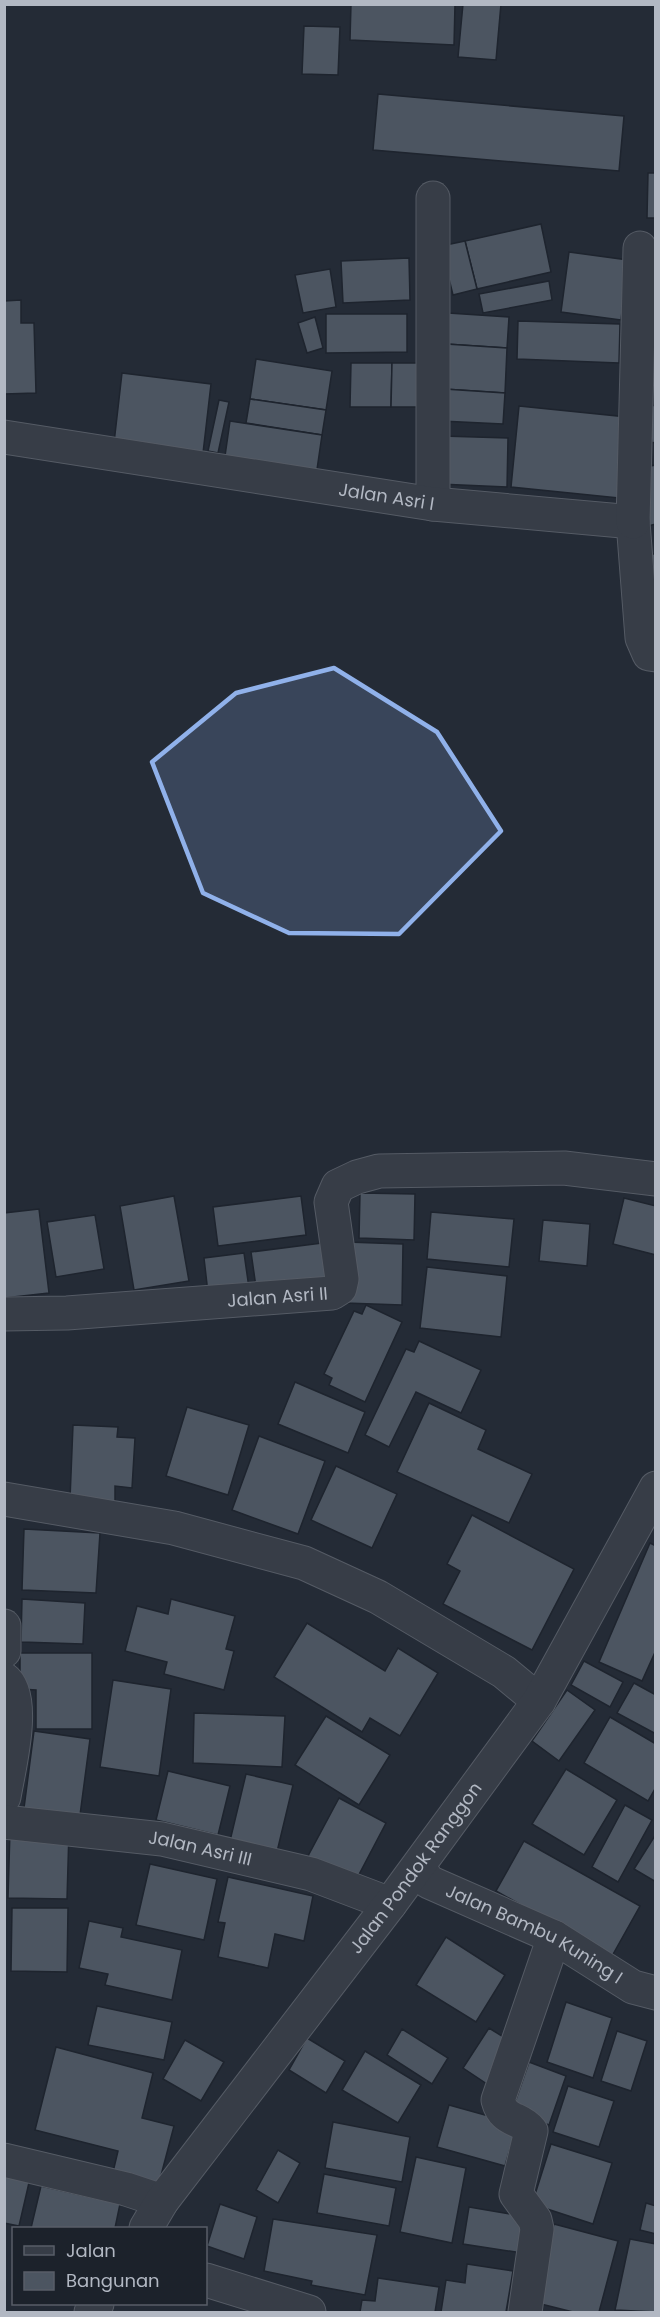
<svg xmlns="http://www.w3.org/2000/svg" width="660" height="2317" viewBox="0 0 660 2317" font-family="Poppins,sans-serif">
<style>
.building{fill:#4c5561;stroke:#1e242e;stroke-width:1.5}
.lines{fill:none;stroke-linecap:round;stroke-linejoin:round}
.minor-casing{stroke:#555b65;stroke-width:35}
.minor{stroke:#373d47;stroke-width:33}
.marked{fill:#90b1ea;fill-opacity:0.2;stroke:#90b1ea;stroke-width:4.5;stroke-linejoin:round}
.labels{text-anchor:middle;stroke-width:6;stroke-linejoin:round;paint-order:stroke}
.street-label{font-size:18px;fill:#b2b8c3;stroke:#1c222b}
</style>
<rect width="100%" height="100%" fill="#242b36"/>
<g class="building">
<path d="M351 4H455L454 45 350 40Z"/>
<path d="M463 4H501L496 60 458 57Z"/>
<path d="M304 26 340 27 338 75 302 74Z"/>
<path d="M378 94 624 116 619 171 373 150Z"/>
<path d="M648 173H656V218H647Z"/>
<path d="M541 224 551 272 477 289 465 241Z"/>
<path d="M465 241 477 289 453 295 441 246Z"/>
<path d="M569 252 628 260 621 320 561 312Z"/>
<path d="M409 258 410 300 343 303 341 261Z"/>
<path d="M330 269 336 307 303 313 295 275Z"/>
<path d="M549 281 552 300 483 313 479 294Z"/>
<path d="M21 300V323H34L36 393 4 394V301Z"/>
<path d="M448 313 509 317 507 348 446 344Z"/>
<path d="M326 314H407V352L326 353Z"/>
<path d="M315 317 323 348 307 353 298 323Z"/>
<path d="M518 321 620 324 619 363 517 359Z"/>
<path d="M446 344 507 348 505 393 444 389Z"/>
<path d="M256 359 332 371 326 410 250 399Z"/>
<path d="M351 363H392L391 407H350Z"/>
<path d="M392 363H419V407H391Z"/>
<path d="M122 373 211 384 203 453 114 443Z"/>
<path d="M444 389 505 393 503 424 441 421Z"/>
<path d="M250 399 326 410 322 435 246 423Z"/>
<path d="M219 400 229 402 218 453 208 451Z"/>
<path d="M656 405V442L652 443 646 407Z"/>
<path d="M519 406 627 417 619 498 511 487Z"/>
<path d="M230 421 322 435 315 483 223 470Z"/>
<path d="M442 436 508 438 507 487 439 484Z"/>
<path d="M656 465V524L644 527V467Z"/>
<path d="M652 554H656V622Z"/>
<path d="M360 1193 415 1194 414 1240 359 1238Z"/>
<path d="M174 1196 189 1281 134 1290 120 1206Z"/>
<path d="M301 1196 306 1235 218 1246 213 1207Z"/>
<path d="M624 1198 656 1206V1255L613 1244Z"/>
<path d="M39 1209 49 1293 4 1298V1213Z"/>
<path d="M431 1212 514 1219 509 1267 427 1259Z"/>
<path d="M95 1215 104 1269 56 1277 47 1222Z"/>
<path d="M543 1220 590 1224 587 1266 539 1261Z"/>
<path d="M330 1242 335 1284 257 1294 251 1252Z"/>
<path d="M347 1242 403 1244 402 1305 345 1303Z"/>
<path d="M244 1253 249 1288 208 1293 204 1258Z"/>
<path d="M427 1267 507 1276 501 1337 420 1328Z"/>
<path d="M366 1305 402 1322 365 1402 329 1385 332 1378 324 1374 354 1311 362 1314Z"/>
<path d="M419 1341 481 1370 461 1413 416 1392 389 1447 365 1435 406 1349 414 1352Z"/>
<path d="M295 1382 365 1412 348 1453 278 1424Z"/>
<path d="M429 1403 486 1430 478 1449 532 1474 509 1523 397 1472Z"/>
<path d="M187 1407 249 1425 228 1495 166 1476Z"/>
<path d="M73 1425 118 1427 117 1437 135 1438 132 1488 115 1486V1502L70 1499Z"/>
<path d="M259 1436 325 1461 298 1534 232 1510Z"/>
<path d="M336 1466 397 1494 372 1548 311 1520Z"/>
<path d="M472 1515 574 1569 532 1650 443 1604 460 1571 447 1564Z"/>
<path d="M24 1529 100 1533 96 1593 22 1590Z"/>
<path d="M650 1543 656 1546V1650L642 1681 599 1662Z"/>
<path d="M22 1599 85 1603 83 1644 21 1642Z"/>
<path d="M171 1599 235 1616 226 1649 234 1651 224 1690 164 1674 167 1662 125 1651 137 1606 168 1614Z"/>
<path d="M307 1623 385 1671 398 1648 438 1673 400 1736 370 1718 362 1732 274 1677Z"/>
<path d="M20 1653H92V1729H36V1690L20 1689Z"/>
<path d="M584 1661 623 1682 610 1707 571 1685Z"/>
<path d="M113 1680 171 1689 159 1776 100 1767Z"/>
<path d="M634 1683 656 1695V1734L617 1713Z"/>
<path d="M567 1690 595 1710 559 1761 532 1741Z"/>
<path d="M194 1713 285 1716 282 1767 193 1763Z"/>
<path d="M326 1716 390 1755 359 1805 295 1765Z"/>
<path d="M610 1717 656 1744V1787L648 1801 584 1763Z"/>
<path d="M34 1731 90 1739 80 1815 24 1808Z"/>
<path d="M566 1769 617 1800 584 1855 532 1824Z"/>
<path d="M168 1771 230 1786 218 1835 156 1820Z"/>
<path d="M246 1774 293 1785 276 1856 229 1845Z"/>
<path d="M339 1798 386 1823 355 1882 308 1856Z"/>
<path d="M625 1805 652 1820 618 1882 592 1867Z"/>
<path d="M10 1830 69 1831 67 1899 8 1898Z"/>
<path d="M656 1834V1882L634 1869Z"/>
<path d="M524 1841 640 1906 612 1956 496 1891Z"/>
<path d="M150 1864 217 1879 204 1940 136 1925Z"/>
<path d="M228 1877 313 1896 304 1941 275 1934 268 1968 218 1957 225 1923 218 1922Z"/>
<path d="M12 1908H68L67 1972 11 1971Z"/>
<path d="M89 1921 123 1928 121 1937 182 1950 172 2000 105 1985 108 1974 79 1968Z"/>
<path d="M446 1937 505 1975 476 2022 416 1985Z"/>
<path d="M566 2002 612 2018 593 2078 547 2062Z"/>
<path d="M97 2006 172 2022 164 2060 88 2045Z"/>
<path d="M489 2028 516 2045 490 2086 463 2068Z"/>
<path d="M402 2029 448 2058 432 2084 387 2055Z"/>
<path d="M617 2031 647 2041 631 2091 601 2081Z"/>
<path d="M307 2038 345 2061 326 2093 289 2070Z"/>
<path d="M185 2040 224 2062 201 2101 163 2079Z"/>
<path d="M56 2047 153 2073 142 2118 174 2126 159 2183 113 2172 118 2151 35 2130Z"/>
<path d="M365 2051 421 2085 398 2123 342 2090Z"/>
<path d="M529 2062 566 2076 549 2125 512 2111Z"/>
<path d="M568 2086 614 2101 599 2147 553 2132Z"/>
<path d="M449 2105 517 2124 505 2166 437 2147Z"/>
<path d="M333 2122 410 2137 402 2182 325 2168Z"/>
<path d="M551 2144 612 2163 593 2224 532 2204Z"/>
<path d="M278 2150 300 2163 278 2203 256 2190Z"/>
<path d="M416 2157 466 2168 452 2243 400 2232Z"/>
<path d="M4 2168 31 2174 19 2226 4 2223Z"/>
<path d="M324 2174 396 2188 389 2226 317 2213Z"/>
<path d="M41 2186 120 2204 115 2228H31Z"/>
<path d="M646 2203 656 2206V2234L640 2230Z"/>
<path d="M220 2204 257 2217 244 2259 207 2246Z"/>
<path d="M469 2207 528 2217 522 2253 463 2244Z"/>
<path d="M273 2219 377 2235 365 2295 311 2285 312 2281 264 2271Z"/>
<path d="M554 2224 618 2241 599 2312H573L533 2302Z"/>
<path d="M630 2239 656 2244V2312L615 2310Z"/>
<path d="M467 2264 513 2271 506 2312H441L446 2280 465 2283Z"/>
<path d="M378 2278 439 2287 435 2312H360L362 2300 375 2301Z"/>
</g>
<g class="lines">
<g class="minor-casing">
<g id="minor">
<path d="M433 198V504"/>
<path id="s1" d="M4 437 433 504 633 522 642 638 649 654 656 655"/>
<path d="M633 522 640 248"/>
<path id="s2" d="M4 1314 67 1313 332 1293 340 1288 342 1279 331 1202 338 1186 357 1177 379 1171 564 1168 656 1179"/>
<path d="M4 1499 174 1528 304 1563 378 1597 504 1672 539 1701"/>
<path d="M4 1626V1651"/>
<path d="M4 1679C28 1696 8 1772 4 1797"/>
<path id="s3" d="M4 1822 162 1839 311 1874 390 1904"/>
<path id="s4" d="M418 1867 429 1882 554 1937 633 1987 656 1993"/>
<path d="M4 2160 126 2189 162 2201"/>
<path id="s5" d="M146 2228 162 2201 390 1904 539 1701 656 1488"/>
<path d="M206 2280 309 2312"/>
<path d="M91 2312 97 2304"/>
<path d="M525 2312 537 2229 535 2220 516 2194 531 2131C519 2116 504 2123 498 2100L554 1937"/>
</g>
</g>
<use href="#minor" class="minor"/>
</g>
<path class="marked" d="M334 668 437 732 501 831 399 934 289 933 203 893 152 762 236 693Z"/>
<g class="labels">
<g class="street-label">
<text dy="6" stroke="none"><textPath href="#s1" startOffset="387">Jalan Asri I</textPath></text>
<text dy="6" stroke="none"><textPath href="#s2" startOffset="274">Jalan Asri II</textPath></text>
<text dy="6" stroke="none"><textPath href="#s3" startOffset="198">Jalan Asri III</textPath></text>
<text dy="6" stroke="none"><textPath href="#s5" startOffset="450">Jalan Pondok Ranggon</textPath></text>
<text dy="6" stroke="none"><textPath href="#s4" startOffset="136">Jalan Bambu Kuning I</textPath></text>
</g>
</g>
<rect width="660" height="2317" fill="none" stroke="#b2b8c3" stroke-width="12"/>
<rect x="12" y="2227" width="195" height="78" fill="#1c222b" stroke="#585e68" stroke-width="1.5"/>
<rect x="24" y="2246" width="30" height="9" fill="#373d47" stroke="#585e68" stroke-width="1.5"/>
<text x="66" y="2257" font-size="18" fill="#b2b8c3">Jalan</text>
<rect x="24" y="2272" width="30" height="18" fill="#4c5561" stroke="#585e68" stroke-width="1.5"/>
<text x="66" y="2287" font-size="18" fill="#b2b8c3">Bangunan</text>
</svg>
